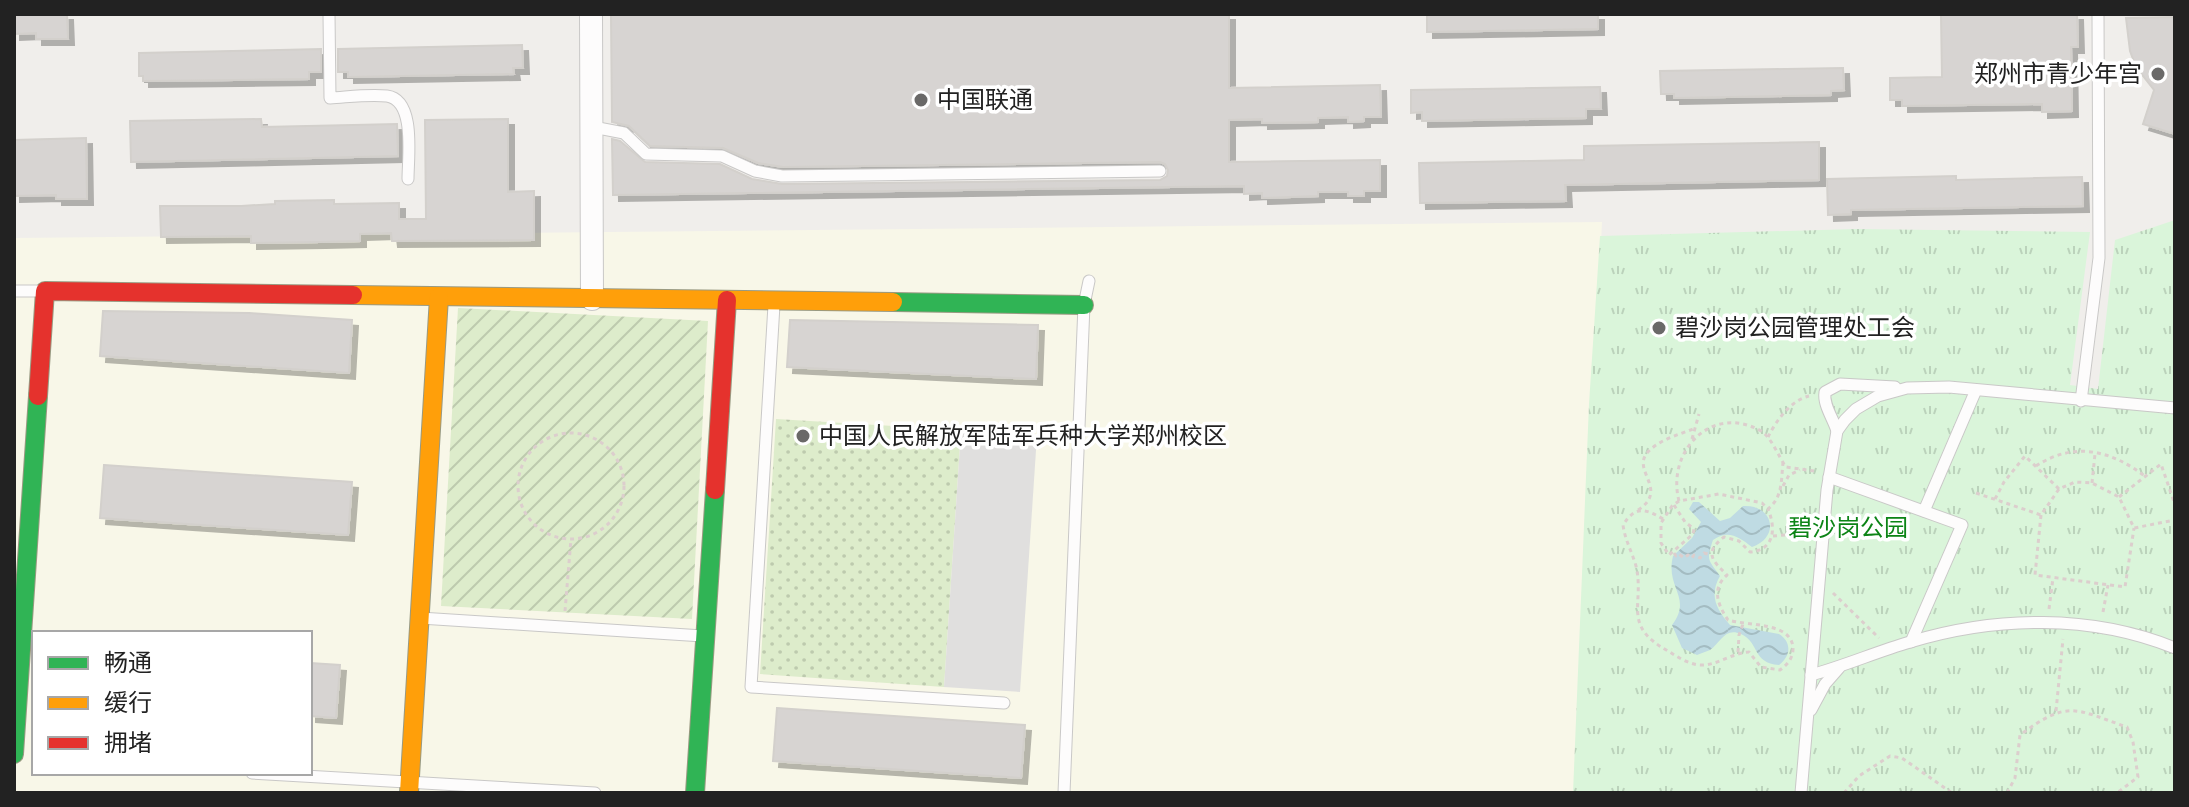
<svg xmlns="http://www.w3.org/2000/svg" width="2189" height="807" viewBox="0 0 2189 807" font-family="'Noto Sans','Noto Sans SC',sans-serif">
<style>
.education{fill:#f8f7e8;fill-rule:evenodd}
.grass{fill:url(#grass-dots)}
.park{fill:url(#park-tufts)}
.garden{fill:url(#garden-furrows)}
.parking{fill:#e0dfde}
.water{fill:url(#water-waves)}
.building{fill:#d7d4d2;stroke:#d3d0cc;stroke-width:2;filter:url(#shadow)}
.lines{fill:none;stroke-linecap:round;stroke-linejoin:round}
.lane-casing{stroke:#c9c8c7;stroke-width:13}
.street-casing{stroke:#c9c8c7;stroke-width:24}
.fast-casing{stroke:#999a82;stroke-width:20}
.slow-casing{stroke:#999a82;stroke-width:20}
.jam-casing{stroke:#999a82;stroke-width:20}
.path{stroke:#dccecd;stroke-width:3;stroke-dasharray:4 4;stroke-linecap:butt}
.lane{stroke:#fdfcfc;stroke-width:11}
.street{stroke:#fdfcfc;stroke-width:22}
.fast{stroke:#30b455;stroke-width:18}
.slow{stroke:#ff9f0a;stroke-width:18}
.jam{stroke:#e5322d;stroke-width:18}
.poi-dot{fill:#6a6968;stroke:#fff;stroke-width:3}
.labels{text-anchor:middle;stroke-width:7;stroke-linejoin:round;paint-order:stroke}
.poi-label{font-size:24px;fill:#222;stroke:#fff;text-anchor:start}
.park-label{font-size:24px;fill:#0c8416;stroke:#fff}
</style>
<defs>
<pattern id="grass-dots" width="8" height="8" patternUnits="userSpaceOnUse" patternTransform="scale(2)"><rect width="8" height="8" fill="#ddeccb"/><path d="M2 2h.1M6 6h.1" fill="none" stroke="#bdcaae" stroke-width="1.8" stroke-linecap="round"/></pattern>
<pattern id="park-tufts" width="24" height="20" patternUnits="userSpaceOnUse" patternTransform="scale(2)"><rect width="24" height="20" fill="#daf5da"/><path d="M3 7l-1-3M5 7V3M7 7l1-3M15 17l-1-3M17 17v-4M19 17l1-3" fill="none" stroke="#bbd2bb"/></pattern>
<pattern id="garden-furrows" width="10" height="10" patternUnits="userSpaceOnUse" patternTransform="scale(2)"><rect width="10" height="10" fill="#ddeccb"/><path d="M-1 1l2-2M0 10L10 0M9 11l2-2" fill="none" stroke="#bdcaae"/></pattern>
<pattern id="water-waves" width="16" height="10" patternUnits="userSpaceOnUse" patternTransform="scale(2)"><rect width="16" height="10" fill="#bfdbe3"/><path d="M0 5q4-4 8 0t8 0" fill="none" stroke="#a4bcc2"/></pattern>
<filter id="shadow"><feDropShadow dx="6" dy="6" stdDeviation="0" flood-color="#0004"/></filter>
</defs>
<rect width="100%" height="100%" fill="#f0eeeb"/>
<path class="education" d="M1602 222 1575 793H14V238ZM34 633H310V773H34Z"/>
<path class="grass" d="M776 419 961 430 944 687 760 674Z"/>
<path class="park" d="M2175 220V793H1573L1589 404 1600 236 1856 229 2090 232 2070 385 2098 389 2115 240Z"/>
<path class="garden" d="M458 308 708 321 692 619 441 606Z"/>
<path class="parking" d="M961 430 1037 435 1020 692 944 687Z"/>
<path class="water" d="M1693 502H1699L1720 521 1730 518 1743 506C1773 504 1781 537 1752 547 1739 537 1728 529 1713 540 1706 561 1708 559 1720 576 1709 595 1716 609 1730 625L1779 634C1792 642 1791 656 1779 665 1752 663 1760 643 1741 634 1725 627 1721 642 1710 650 1706 652 1701 653 1697 655L1682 648 1672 625C1693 597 1665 589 1673 556L1692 538 1701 522 1689 509Z"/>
<g class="building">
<path d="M14 14H67L68 39H36V33L14 34Z"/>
<path d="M611 14H1229V88L1380 85 1381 117H1364V121L1348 122V117L1318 118V122L1262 123V119L1229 120V162L1380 160V191H1364V196H1348V192H1318V196L1262 198V193L1244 194V186L613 195 612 139 620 141 645 162 720 164 752 179 782 184 1160 180 1167 176 1168 170 1165 164 1160 162 783 167 758 163 723 148 650 146 629 126 612 122Z"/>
<path d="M1427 14H1598V29L1427 32Z"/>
<path d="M1941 14H2077L2078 47H2071L2072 111 2042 112V104L1902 106V100H1890V78L1942 77Z"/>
<path d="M2175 17V134L2143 124 2154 90 2136 67 2130 51 2126 18Z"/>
<path d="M522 45 523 68H513L514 74 348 77V72H338V49Z"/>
<path d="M321 49V72H309V79L143 81V76H139V53Z"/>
<path d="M1843 68 1844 90 1831 91V95L1674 98V94H1661L1660 71Z"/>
<path d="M1600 87 1601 109H1586V118L1422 121V112L1411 113V90Z"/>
<path d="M261 119 262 127 397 124 398 156 131 162 130 121Z"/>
<path d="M508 119V192L534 191V240L392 241 391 233 360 234V241L320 242 251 243V236L161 237 160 206H241L275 204V201L334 200V204L399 203V219H426L425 120Z"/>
<path d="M86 138 87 199H56V195L14 196V140Z"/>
<path d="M1819 142V180L1565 185 1566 201 1420 203 1419 163 1584 160V146Z"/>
<path d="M1956 176V180L2082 177 2083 206 1851 210V214L1828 215 1827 179Z"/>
<path d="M103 311 249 313 352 320 349 373 100 356Z"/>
<path d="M790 320 1038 325 1036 379 787 367Z"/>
<path d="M104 465 352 482 348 535 100 518Z"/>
<path d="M310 663 340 665 336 718 310 716Z"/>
<path d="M777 708 1025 725 1021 778 773 761Z"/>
</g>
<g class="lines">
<g class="lane-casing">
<g id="lane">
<path d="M329 14 330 98C348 97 369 94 387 96 416 100 408 157 408 179"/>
<path d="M593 127 624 133 646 154 722 156 755 171 782 176 1160 171"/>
<path d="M14 291H44"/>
<path d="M774 305 751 687 1004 703"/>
<path d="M2081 401 2099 258 2098 14"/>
<path d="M1837 431C1833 418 1823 405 1825 392L1840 384 1895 387"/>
<path d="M1829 477 1962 525 1911 642"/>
<path d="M1924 511 1976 390"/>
<path d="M420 618 703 636"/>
<path d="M1811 675C1844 666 1876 652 1910 642 1996 616 2091 614 2175 648"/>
<path d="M1811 710 1825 684 1839 668"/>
<path d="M252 773 595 793"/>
<path d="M1064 793 1084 305 1089 281"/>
<path d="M1801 793 1827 490 1837 431 1845 420 1856 409 1878 396 1907 388 1949 387 2175 408"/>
</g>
</g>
<g class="street-casing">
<path id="street" d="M591 14 592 299"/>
</g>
<g class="fast-casing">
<g id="fast">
<path d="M893 302 1084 305"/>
<path d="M14 754 38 396"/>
<path d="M695 793 715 490"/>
</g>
</g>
<g class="slow-casing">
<g id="slow">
<path d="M353 295 893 302"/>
<path d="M409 793 439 297"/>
</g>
</g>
<g class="jam-casing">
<g id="jam">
<path d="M38 396 45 291 353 295"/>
<path d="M715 490 727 300"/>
</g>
</g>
<g class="path">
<circle cx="571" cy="486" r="53"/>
<path d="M1768 437C1776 421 1791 400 1809 396"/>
<path d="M1692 439 1699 414"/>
<path d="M2036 466C2074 441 2111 450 2146 477"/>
<path d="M2092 483 2095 454"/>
<path d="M1783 486 1789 475 1800 470"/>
<path d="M1976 493 2041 515 2059 489 2075 482 2092 483 2119 497 2134 528 2175 520"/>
<path d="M2119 497 2161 464 2175 505"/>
<path d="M1995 499 2004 482 2025 456 2059 489"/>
<path d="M1679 501C1666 451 1712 403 1761 431 1772 438 1778 456 1786 467L1814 471"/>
<path d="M1674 505 1685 522 1694 529 1693 534 1669 555 1661 543V523L1672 506 1679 501 1719 494 1762 503 1768 509C1783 497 1781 480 1783 463"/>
<path d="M1638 510C1669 490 1632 471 1647 453 1658 440 1678 435 1693 429"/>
<path d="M2041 515 2035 575 2125 587 2134 528"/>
<path d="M1663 519C1645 508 1635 506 1623 525 1625 540 1632 552 1636 566 1645 605 1621 625 1668 651 1678 657 1689 665 1702 665 1718 665 1732 653 1749 652L1761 667 1780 670C1787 665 1793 658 1793 649 1793 622 1748 626 1728 620 1718 605 1711 589 1727 575 1713 561 1703 553 1724 537L1739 541 1750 552C1775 550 1776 528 1768 509"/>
<path d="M1773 536 1807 533"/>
<path d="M1674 553 1676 556 1679 554 1684 558 1688 555 1692 558 1694 555 1700 558 1704 553 1711 555"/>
<path d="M1833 593 1879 638"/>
<path d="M2049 609 2053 578"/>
<path d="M565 611 571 539"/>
<path d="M2103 612 2108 585"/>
<path d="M1738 652 1739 635 1743 624"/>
<path d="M2056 711 2063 639"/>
<path d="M1844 793 1859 776 1890 756 1902 758 1952 793"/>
<path d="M2007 793 2015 778 2020 735C2069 699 2074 709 2127 727L2133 742 2138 777 2117 793"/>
</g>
<use href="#lane" class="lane"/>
<use href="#street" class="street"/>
<use href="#fast" class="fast"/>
<use href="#slow" class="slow"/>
<use href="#jam" class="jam"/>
</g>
<g class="poi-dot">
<circle cx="2158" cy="74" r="8"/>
<circle cx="921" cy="100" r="8"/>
<circle cx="1659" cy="328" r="8"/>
<circle cx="803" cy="436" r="8"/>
</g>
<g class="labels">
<g class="poi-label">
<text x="2142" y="82" text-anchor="end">郑州市青少年宫</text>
<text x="937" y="108">中国联通</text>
<text x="1675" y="336">碧沙岗公园管理处工会</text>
<text x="819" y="444">中国人民解放军陆军兵种大学郑州校区</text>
</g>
<g class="park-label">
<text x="1848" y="536">碧沙岗公园</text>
</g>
</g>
<rect width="2189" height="807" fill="none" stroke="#222222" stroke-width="32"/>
<rect x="32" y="631" width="280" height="144" fill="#ffffff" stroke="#a7a7a7" stroke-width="2"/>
<rect x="48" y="657" width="40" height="12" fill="#30b455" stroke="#a7a7a7" stroke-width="2"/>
<text x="104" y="671" font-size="24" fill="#222222">畅通</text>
<rect x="48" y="697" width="40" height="12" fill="#ff9f0a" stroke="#a7a7a7" stroke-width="2"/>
<text x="104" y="711" font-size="24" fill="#222222">缓行</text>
<rect x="48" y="737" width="40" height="12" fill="#e5322d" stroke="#a7a7a7" stroke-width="2"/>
<text x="104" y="751" font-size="24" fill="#222222">拥堵</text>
</svg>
